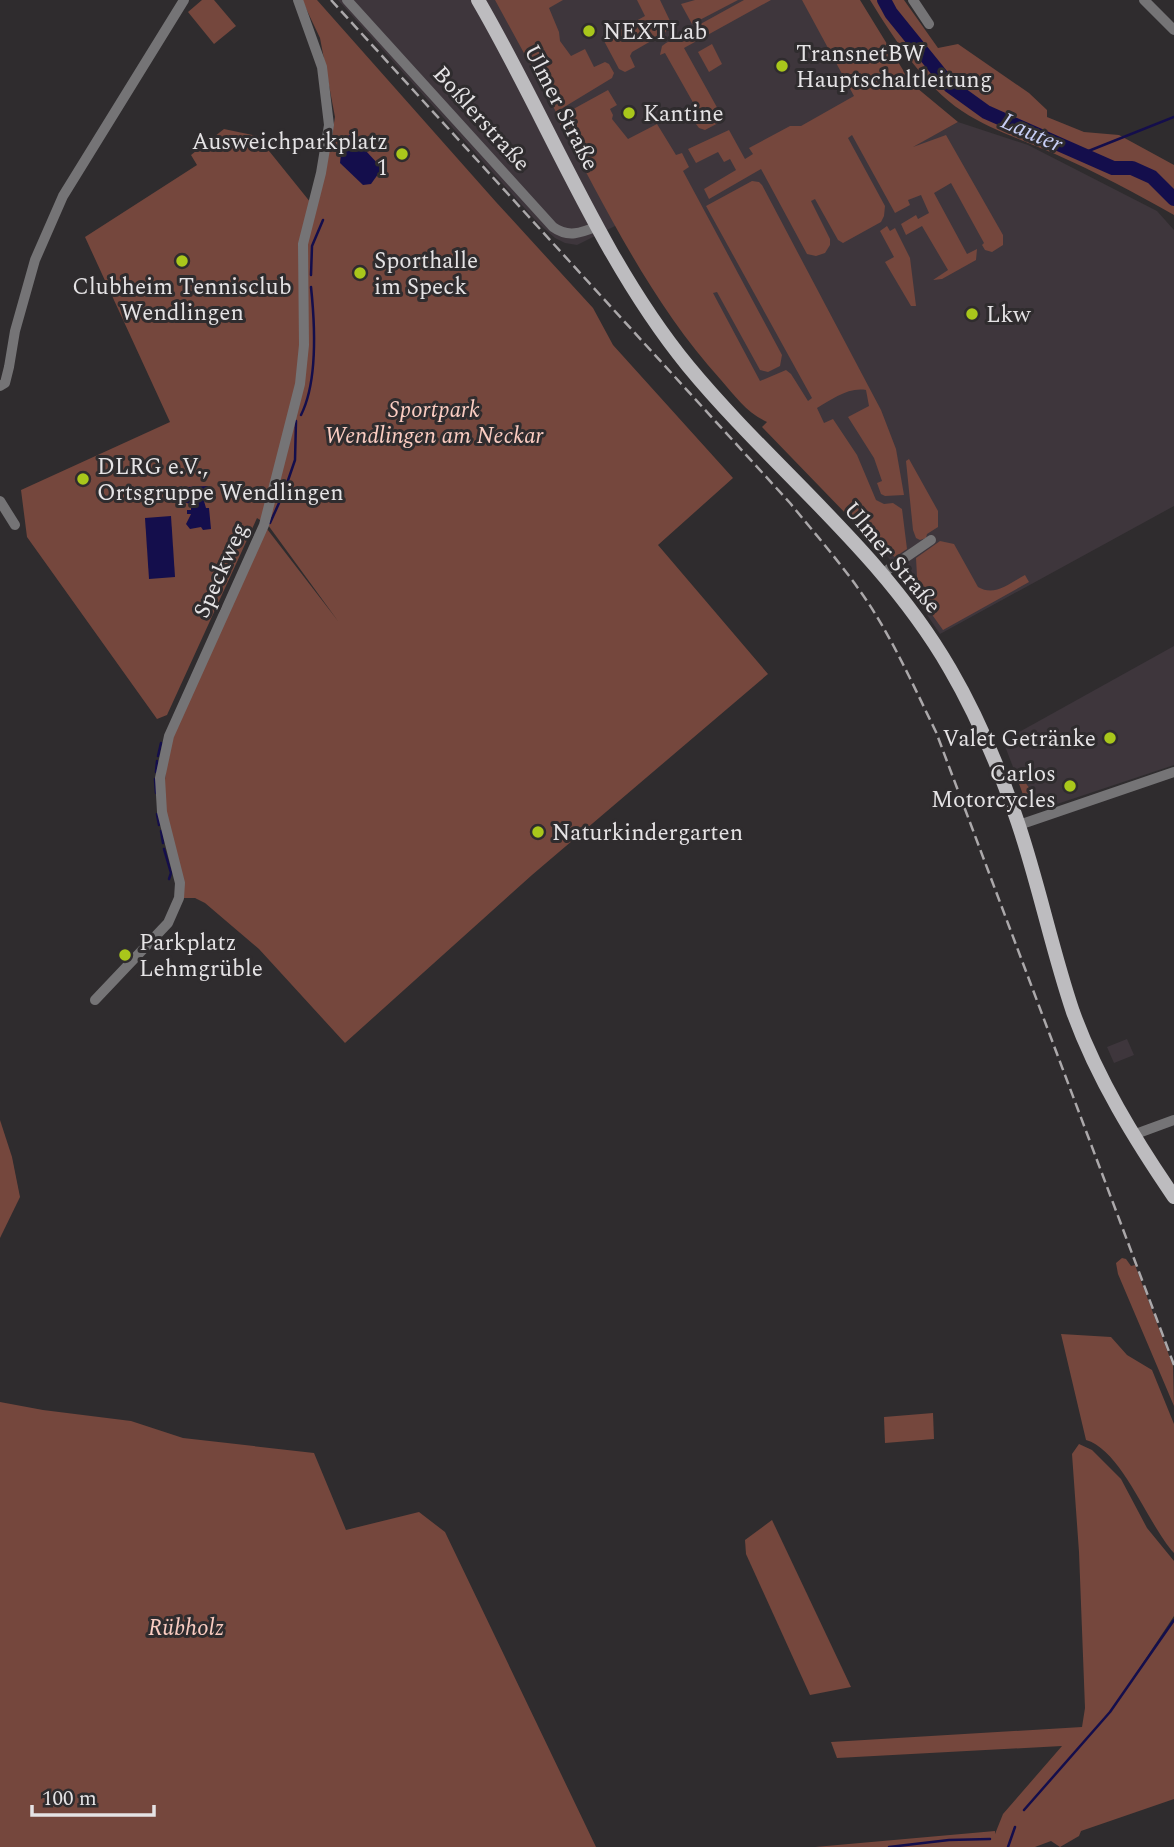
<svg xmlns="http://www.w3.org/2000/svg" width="1174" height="1847" viewBox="0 0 1174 1847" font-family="Spectral,serif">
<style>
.built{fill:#3e363c}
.green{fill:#75473d}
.water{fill:#140e4c}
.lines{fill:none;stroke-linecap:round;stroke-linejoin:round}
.stream{stroke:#140e4c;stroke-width:2.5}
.river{stroke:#140e4c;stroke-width:14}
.minor{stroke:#757476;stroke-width:10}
.major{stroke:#bdbcbf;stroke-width:14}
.rail{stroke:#aba8aa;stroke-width:2.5;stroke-dasharray:10 5;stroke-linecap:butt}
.poi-dot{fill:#a9c71b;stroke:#2f2c2e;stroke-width:2.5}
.labels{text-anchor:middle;stroke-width:6;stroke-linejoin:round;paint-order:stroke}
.poi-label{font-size:23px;fill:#e5e3e5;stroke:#2f2c2e;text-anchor:start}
.street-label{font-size:23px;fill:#e5e3e5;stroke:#2f2c2e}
.park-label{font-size:23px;font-style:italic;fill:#fbcdc2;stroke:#2f2c2e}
.water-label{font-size:24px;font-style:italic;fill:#c7cef5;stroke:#2f2c2e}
</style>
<rect width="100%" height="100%" fill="#2f2c2e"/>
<g class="built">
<path d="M338 0H816L905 151 958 122 1028 145 1157 211 1174 230V506L940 634 861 517 617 225 577 245 565 243 555 238 538 223Z"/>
<path d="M1174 646V765L1048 807 1042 804 1013 767 1003 741Z"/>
<path d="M1127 1039 1134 1055 1114 1063 1107 1047Z"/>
</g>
<g class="green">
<path d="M202 0H214L236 26 214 44 188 12Z"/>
<path d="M302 0H317L496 202 593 308 613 345 733 478 658 545 768 674 532 875 345 1043 259 949 205 903 195 898H179L162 812 169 736 264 525 338 621 268 525 257 518 167 715 157 719 27 537 21 490 170 422 85 237 197 165 191 155 224 129 257 136 315 208 329 152 335 117 320 38Z"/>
<path d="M495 0H563L549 8 559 32 560 41 571 56 585 49 594 67 605 62 609 64 614 73 612 78 556 112Z"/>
<path d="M637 0H660L671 23 665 33 632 52 630 56 635 67 625 72 619 69 603 39 645 16Z"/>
<path d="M695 0H738L692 24 681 4Z"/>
<path d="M744 0H771L684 48 724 120 705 130 699 128 696 124 703 120 665 53 660 55 662 46 666 43Z"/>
<path d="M802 0H860L911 83 958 122 913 147 946 135 1003 235V245L992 252 985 250 982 245 984 243 951 183 934 193 967 254 977 249 976 260 942 279 933 280 948 270 922 226 906 235 901 224 916 215 918 219 929 213 921 195 908 200 910 205 895 213 852 135 848 138 885 206 884 216 881 222 843 243 838 240 815 199 811 201 830 239V245L825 253 816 256 807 254 761 169 709 199 704 189 736 170 730 159 724 162 718 152 696 163 688 149 729 130 745 159 753 154 749 148 790 126H801L854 96Z"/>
<path d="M870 0H904L938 48 958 44 1029 93 1047 110V117L1084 132 1119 135 1174 165V215C1135 193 1096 172 1055 154 1024 140 990 130 962 111 925 87 893 37 870 0Z"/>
<path d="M712 44 722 64 709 72 698 52Z"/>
<path d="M608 90 617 105 610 109 613 115 612 119 628 139 657 124 676 155 682 153 689 167 683 171 782 355 780 366 768 372 760 370 717 292 713 293 760 381 786 370 791 374 808 401 812 398 706 206 752 181 759 182 762 185 881 410 896 449 904 495 885 496 881 494 877 483 882 481 874 458 848 417 869 406 866 390C848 387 831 400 817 408L824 423 833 419 857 455 876 500 884 504 893 503 902 509 907 549 895 557 879 548 762 427 767 422C747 413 735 396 721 380 651 303 606 208 557 118Z"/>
<path d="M887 226 890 231 895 228 910 258 916 306H911L885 262 894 257 880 231Z"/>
<path d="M909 459 938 511V527L927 534 926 538 920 540 916 538 913 530 906 461Z"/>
<path d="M940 541 954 544 978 587C995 597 1010 583 1025 575L1029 582 943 630 918 595 916 558Z"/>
<path d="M1013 767 1042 804 1048 807 1026 803Z"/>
<path d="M0 1120 12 1157 20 1197 0 1238Z"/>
<path d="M1122 1258 1126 1259 1131 1266 1135 1265 1173 1366 1174 1406 1118 1274 1116 1263Z"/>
<path d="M1061 1334 1111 1337 1127 1355 1152 1370 1174 1424V1553C1148 1525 1122 1450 1086 1440Z"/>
<path d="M0 1402 43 1410 131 1421 183 1438 314 1453 346 1530 419 1512 445 1532 596 1847H0Z"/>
<path d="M933 1413 934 1439 885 1443 884 1417Z"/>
<path d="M1079 1444 1092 1450 1121 1479 1147 1528 1174 1561V1616L1131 1681 1174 1619V1799L1081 1831 1079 1836 1060 1847 1051 1841 1035 1847H815L995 1831V1834L1003 1814 1062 1746 837 1758 831 1742 1082 1727 1085 1708 1079 1552 1072 1454Z"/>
<path d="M772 1520 851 1687 810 1695 746 1554 745 1540Z"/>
</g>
<g class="water">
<path d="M349 135 353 137 379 165 381 170 371 184 363 185 340 163 342 144Z"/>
<path d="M208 486 209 499 204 501 206 508H209L211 529 203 530 201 527 190 529 186 524 191 514H187V510H191V504L165 498V488Z"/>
<path d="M171 516 175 577 149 579 145 518Z"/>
</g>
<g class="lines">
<g class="stream">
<path d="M1081 154 1174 117"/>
<path d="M311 275 312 246 323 220"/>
<path d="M301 415C318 381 315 325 311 287"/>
<path d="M270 523 284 492 295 460 296 421"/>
<path d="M158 756 161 743"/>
<path d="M156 772 157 761"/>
<path d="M155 779 156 793"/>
<path d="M157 814 159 825"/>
<path d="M161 831 163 843"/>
<path d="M164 849 171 873 169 879"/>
<path d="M1024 1810 1110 1712 1174 1620"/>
<path d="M889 1847 949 1840 990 1839"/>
<path d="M1008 1847 1015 1827"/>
</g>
<path class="river" d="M884 0 891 13 950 86 986 112 1113 168H1132L1152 177 1174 199"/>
<g class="minor">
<path d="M347 0 553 227C568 238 581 233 598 226"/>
<path d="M913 0 929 24"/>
<path d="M1144 0 1174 30"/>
<path d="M0 386 5 383 9 367 15 331 35 260 63 196 184 0"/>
<path d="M0 501 15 525"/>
<path d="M883 573 931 540"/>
<path d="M1019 825 1174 772"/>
<path d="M95 1000 168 923 179 898 180 883 162 812 160 778 169 736 264 525 300 384 304 345 303 244 321 173 329 125 322 67 298 0"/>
<path d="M1133 1135 1174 1120"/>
</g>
<path class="major" d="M478 0C547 118 601 260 688 366 773 469 882 551 950 669 978 717 1000 770 1018 823 1039 885 1052 950 1073 1012 1097 1078 1135 1140 1174 1197"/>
<path class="rail" d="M331 0 790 503C817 536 845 568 869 604 895 644 915 689 936 732L1174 1365"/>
</g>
<g class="poi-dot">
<circle cx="589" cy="31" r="7"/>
<circle cx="782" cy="66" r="7"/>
<circle cx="629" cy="113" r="7"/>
<circle cx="402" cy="154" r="7"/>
<circle cx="182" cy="261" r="7"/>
<circle cx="360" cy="273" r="7"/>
<circle cx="972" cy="314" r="7"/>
<circle cx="83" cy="479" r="7"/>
<circle cx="1110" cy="738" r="7"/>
<circle cx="1070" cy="786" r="7"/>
<circle cx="538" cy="832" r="7"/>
<circle cx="125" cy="955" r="7"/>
</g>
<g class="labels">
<g class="poi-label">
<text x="603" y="39">NEXTLab</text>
<text x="796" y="61">TransnetBW<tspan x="796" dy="26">Hauptschaltleitung</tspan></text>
<text x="643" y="121">Kantine</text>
<text x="388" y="149" text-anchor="end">Ausweichparkplatz<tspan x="388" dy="26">1</tspan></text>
<text x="374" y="268">Sporthalle<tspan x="374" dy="26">im Speck</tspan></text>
<text x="182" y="294" text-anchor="middle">Clubheim Tennisclub<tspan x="182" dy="26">Wendlingen</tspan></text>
<text x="986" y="322">Lkw</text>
<text x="97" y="474">DLRG e.V.,<tspan x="97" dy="26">Ortsgruppe Wendlingen</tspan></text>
<text x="1096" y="746" text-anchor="end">Valet Getränke</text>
<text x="1056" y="781" text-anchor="end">Carlos<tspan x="1056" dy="26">Motorcycles</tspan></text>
<text x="552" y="840">Naturkindergarten</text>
<text x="139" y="950">Parkplatz<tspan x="139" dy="26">Lehmgrüble</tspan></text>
</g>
<g class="street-label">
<text transform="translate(562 107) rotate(63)" y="8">Ulmer Straße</text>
<text transform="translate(482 118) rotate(48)" y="8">Boßlerstraße</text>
<text transform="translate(893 557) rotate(50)" y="8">Ulmer Straße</text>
<text transform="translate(220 570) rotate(-66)" y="8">Speckweg</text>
</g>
<g class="park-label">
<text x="434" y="417">Sportpark<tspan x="434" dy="26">Wendlingen am Neckar</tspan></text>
<text x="186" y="1635">Rübholz</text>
</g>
<g class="water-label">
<text transform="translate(1032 132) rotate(24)" y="8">Lauter</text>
</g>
</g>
<path d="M32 1805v10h122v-10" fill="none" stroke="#e5e3e5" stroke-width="3.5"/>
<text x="42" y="1805" font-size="21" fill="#e5e3e5" stroke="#2f2c2e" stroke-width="5" paint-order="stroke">100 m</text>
</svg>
